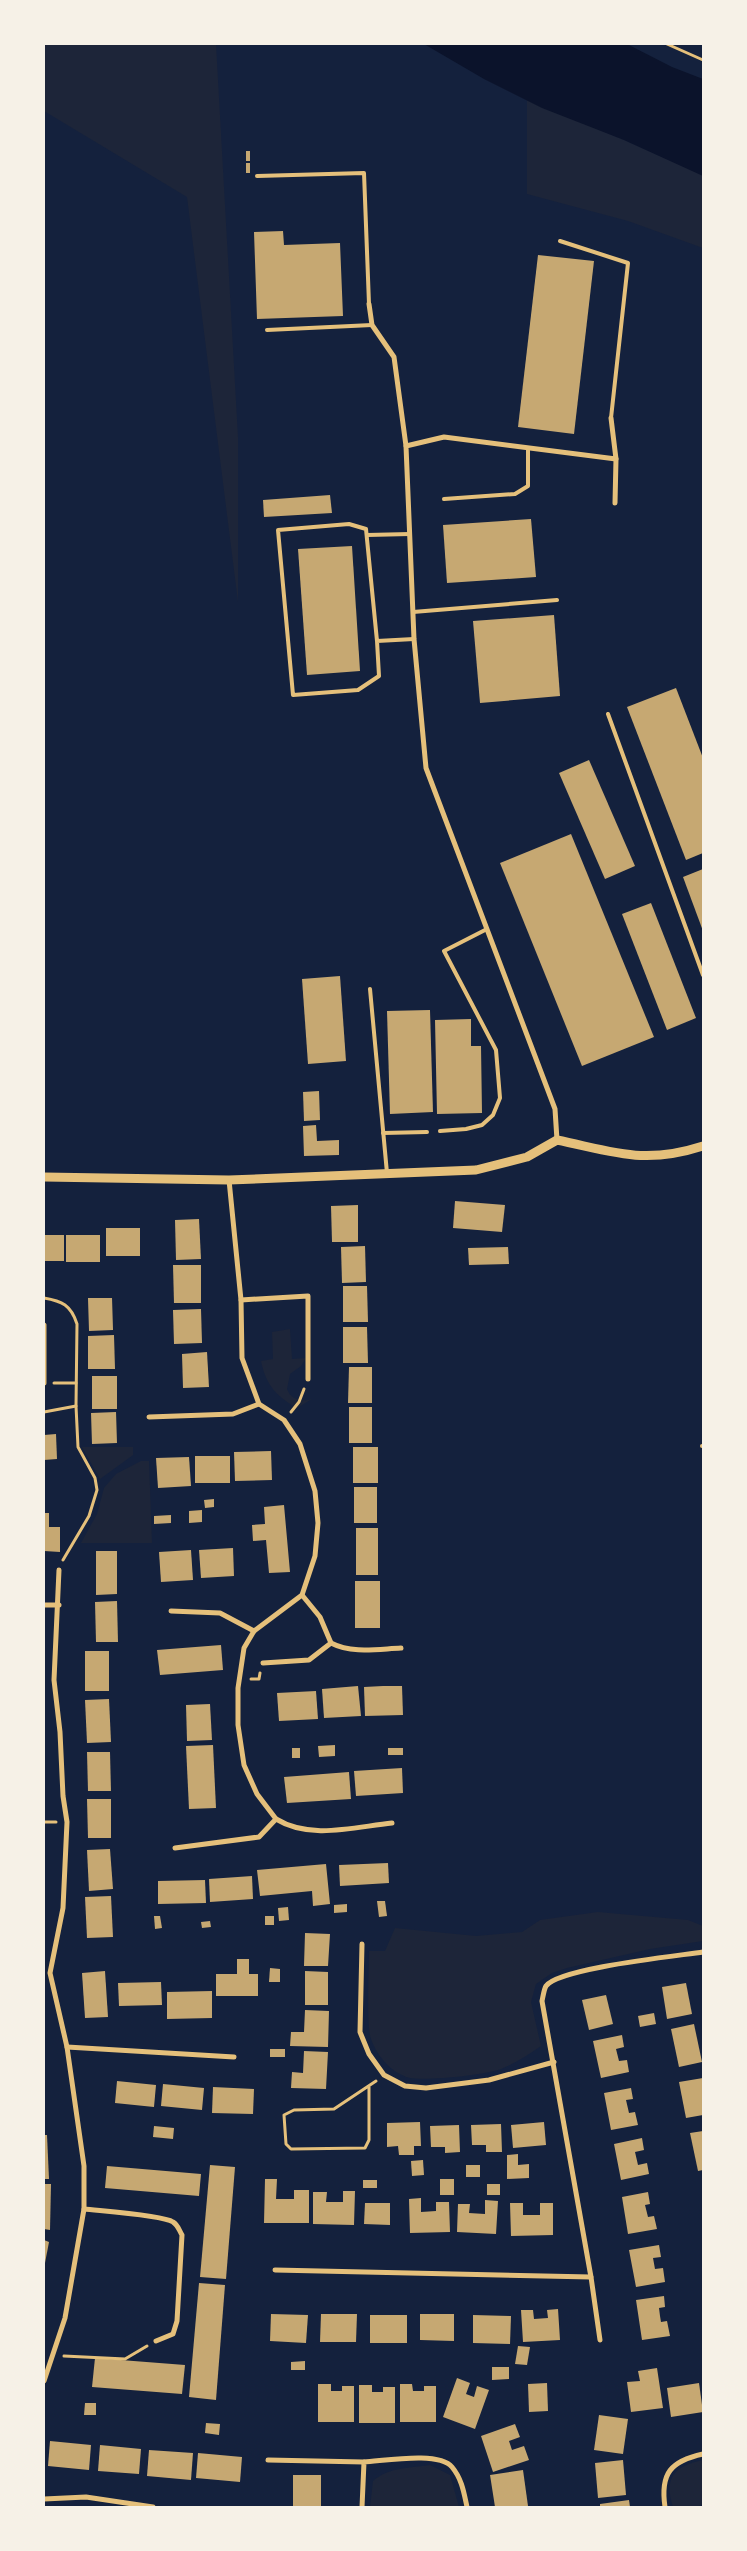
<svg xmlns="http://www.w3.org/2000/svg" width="747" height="2551" viewBox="0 0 747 2551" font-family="Rubik,sans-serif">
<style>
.green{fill:#1d2539}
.water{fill:#0b132b}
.building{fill:#c6a872}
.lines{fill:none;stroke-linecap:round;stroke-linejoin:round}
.path{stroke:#e5c07b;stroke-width:3}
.service{stroke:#e5c07b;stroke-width:4}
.minor{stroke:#e5c07b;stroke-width:5}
.tertiary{stroke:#e5c07b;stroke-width:9}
</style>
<rect width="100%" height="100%" fill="#14213d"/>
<g class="green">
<path d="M44 44H216L238 437V602L187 197 44 111Z"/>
<path d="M527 100 624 140 703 175V248L628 221 527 194Z"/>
<path d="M290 1329 292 1359 306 1358 301 1366 290 1374 287 1389C291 1400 302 1402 312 1399L297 1408C276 1396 266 1385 261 1361L273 1359 272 1332Z"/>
<path d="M82 1447H133V1455L100 1479Z"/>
<path d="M141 1461H149L152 1543H81L97 1514 104 1488 116 1474Z"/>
<path d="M598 1912 688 1920 703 1926V1941L650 1949 567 1968 552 1973 536 1984 531 2002 541 2046C528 2055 516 2063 501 2069 485 2075 427 2081 410 2078 391 2073 377 2056 371 2039 366 2025 369 1969 369 1951H385L395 1928 476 1936 522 1932 540 1920Z"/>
<path d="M703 2460V2504L697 2507H673C663 2477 675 2466 703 2460Z"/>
<path d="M430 2465 450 2475 459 2507H370L373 2481C389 2467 410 2468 430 2465Z"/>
</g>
<path class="water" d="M424 44H627L672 67 703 79V176L624 140 542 108 484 79Z"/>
<g class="building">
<rect x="246" y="151" width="4" height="10"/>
<rect x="246" y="163" width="4" height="10"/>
<path d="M283 231 284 245 340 243 343 316 257 319 254 232Z"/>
<path d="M538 255 594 261 574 434 518 427Z"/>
<path d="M330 495 332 513 264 517 263 500Z"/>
<path d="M531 519 536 577 447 583 443 525Z"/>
<path d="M352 546 360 671 307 675 298 549Z"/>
<path d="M554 615 560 696 480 703 473 621Z"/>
<path d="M676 688 703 758V853L686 860 627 707Z"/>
<path d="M589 760 635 866 605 879 559 773Z"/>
<path d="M571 834 654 1037 582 1066 500 863Z"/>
<path d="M703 869V931L683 877Z"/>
<path d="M651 903 696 1018 667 1030 622 914Z"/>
<path d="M340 976 346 1061 308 1064 302 979Z"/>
<path d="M430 1010 433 1112 390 1114 387 1011Z"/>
<path d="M471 1019V1046H481L482 1113 437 1114 435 1020Z"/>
<path d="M319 1091 320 1120 304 1121 303 1092Z"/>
<path d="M316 1125 317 1141 339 1140V1155L304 1156 303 1126Z"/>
<path d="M455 1201 505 1205 502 1232 453 1228Z"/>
<path d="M358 1205V1242H332L331 1206Z"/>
<path d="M199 1219 201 1259 176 1260 175 1220Z"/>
<rect x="106" y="1228" width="34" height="28"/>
<rect x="44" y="1235" width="20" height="26"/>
<rect x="66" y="1235" width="34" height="27"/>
<path d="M365 1246 366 1282 342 1283 341 1247Z"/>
<path d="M508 1247 509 1264 469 1265 468 1248Z"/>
<path d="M173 1265H201V1303H174Z"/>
<path d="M343 1286H367L368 1322H343Z"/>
<path d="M88 1298H112L113 1330 89 1331Z"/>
<path d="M201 1309 202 1343 174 1344 173 1310Z"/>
<path d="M343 1327H367L368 1363H343Z"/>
<path d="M114 1335 115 1369H88V1336Z"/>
<path d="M207 1352 209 1387 183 1388 182 1354Z"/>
<path d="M349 1367H372V1403H348Z"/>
<rect x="92" y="1376" width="25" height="33"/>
<rect x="349" y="1407" width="23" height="36"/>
<path d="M116 1412 117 1443 92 1444 91 1413Z"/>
<path d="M56 1434 57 1459 44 1460V1435Z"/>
<rect x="353" y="1447" width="25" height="36"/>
<path d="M271 1451 272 1480 235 1481 234 1452Z"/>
<rect x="195" y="1456" width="35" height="27"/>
<path d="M189 1457 191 1486 158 1488 156 1458Z"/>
<rect x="354" y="1487" width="23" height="36"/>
<path d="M214 1499V1507L205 1508 204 1500Z"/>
<path d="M284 1505 290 1572 269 1573 266 1540 253 1541 252 1525 265 1524 264 1507Z"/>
<path d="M202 1510V1522L189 1523V1511Z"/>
<path d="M44 1513H49V1527H60V1552L44 1551Z"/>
<path d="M171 1515V1523L154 1524V1516Z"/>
<rect x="356" y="1528" width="22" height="47"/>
<path d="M233 1548 234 1576 201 1578 199 1550Z"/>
<path d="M191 1550 193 1580 161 1582 159 1552Z"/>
<path d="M96 1551H117V1594L96 1595Z"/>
<rect x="355" y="1581" width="25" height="47"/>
<path d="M117 1601 118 1642H96L95 1602Z"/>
<path d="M221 1645 223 1670 160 1675 157 1650Z"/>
<rect x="85" y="1651" width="24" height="40"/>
<path d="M358 1686 361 1716 324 1718 322 1689Z"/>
<path d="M383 1686H402L403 1715 365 1716 364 1687Z"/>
<path d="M316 1691 318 1719 279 1721 277 1693Z"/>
<path d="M109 1699 111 1742 87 1743 85 1700Z"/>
<path d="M210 1704 212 1740 187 1741 186 1705Z"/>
<path d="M213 1745 216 1808 189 1809 186 1746Z"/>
<path d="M335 1745V1756L319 1757 318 1746Z"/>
<rect x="292" y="1748" width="8" height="10"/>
<rect x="388" y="1748" width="15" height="7"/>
<path d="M87 1752H110L111 1791H88Z"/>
<path d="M402 1768 403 1793 356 1796 354 1771Z"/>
<path d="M349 1772 351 1799 287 1803 284 1777Z"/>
<path d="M87 1799H111V1838H88Z"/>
<path d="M110 1849 113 1889 89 1891 87 1850Z"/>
<path d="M388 1863 389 1883 340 1886 339 1865Z"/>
<path d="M326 1864 330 1904 313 1906 312 1891 260 1896 257 1870Z"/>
<path d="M252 1876 253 1899 210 1902 209 1879Z"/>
<path d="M205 1880 206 1903 158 1904V1881Z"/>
<path d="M111 1896 113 1937 87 1938 85 1897Z"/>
<path d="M377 1901H385L387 1916 379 1917Z"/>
<path d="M347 1904V1912L334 1913V1905Z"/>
<path d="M288 1907 289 1920 279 1921 278 1908Z"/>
<path d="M154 1916H160L162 1928 155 1929Z"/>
<rect x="265" y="1916" width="9" height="9"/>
<path d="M210 1921 211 1927 202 1928 201 1922Z"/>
<path d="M305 1933 330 1934 328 1966H304Z"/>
<path d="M237 1959H249V1974H258V1996H216V1974H237Z"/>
<path d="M270 1968 280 1969V1982H269Z"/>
<path d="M105 1971 108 2017 85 2018 82 1973Z"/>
<path d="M305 1971 328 1972V2005H305Z"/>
<path d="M161 1982 162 2005 119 2006 118 1983Z"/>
<path d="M686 1983 692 2014 667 2019 662 1987Z"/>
<path d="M212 1991V2018L167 2019V1992Z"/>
<path d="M606 1995 613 2024 589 2030 582 2000Z"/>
<path d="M305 2010 329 2011 328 2047 290 2046 291 2032H304Z"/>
<path d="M654 2013 656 2024 640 2027 638 2016Z"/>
<path d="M694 2024 702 2062 679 2067 671 2029Z"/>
<path d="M622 2035 624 2047 616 2049 619 2061 627 2060 629 2072 601 2078 593 2041Z"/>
<rect x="270" y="2049" width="15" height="8"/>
<path d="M304 2051 328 2052 326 2089 291 2088 292 2072 303 2073Z"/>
<path d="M703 2078V2115L686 2118 679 2082Z"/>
<path d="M117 2081 156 2085 154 2107 115 2103Z"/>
<path d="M163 2084 204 2088 202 2110 161 2106Z"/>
<path d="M213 2087 254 2089 253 2114 212 2113Z"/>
<path d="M631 2088 633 2099 626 2100 629 2113 635 2112 638 2125 611 2130 604 2093Z"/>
<path d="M420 2122 421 2146H414V2155H399L398 2146 387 2147V2123Z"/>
<path d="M544 2122 546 2145 513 2148 511 2125Z"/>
<path d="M501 2124 502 2152H486V2145H472L471 2125Z"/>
<path d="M459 2125 460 2152 445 2153V2147H431L430 2126Z"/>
<path d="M154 2126 174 2128 173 2139 153 2137Z"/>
<path d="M703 2131V2170L698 2171 690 2133Z"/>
<path d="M44 2135H47L49 2179H44Z"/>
<path d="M642 2138 644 2150 635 2152 638 2165 647 2163 649 2174 621 2180 614 2144Z"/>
<path d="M518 2154V2165L529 2164V2178L507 2179V2155Z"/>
<path d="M423 2160 424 2175 412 2176 411 2161Z"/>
<path d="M210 2165 235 2167 226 2279 200 2277Z"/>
<rect x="466" y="2165" width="14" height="12"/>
<path d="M107 2166 201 2174 199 2196 105 2188Z"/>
<path d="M265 2179H277L276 2199H294V2190H309V2223H264Z"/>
<rect x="440" y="2179" width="14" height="16"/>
<rect x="363" y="2180" width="14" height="8"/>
<path d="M44 2184H51L50 2230 44 2229Z"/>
<rect x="487" y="2184" width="13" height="11"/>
<path d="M343 2191H355L354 2225 313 2224V2192H327L326 2202H343Z"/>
<path d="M648 2192 650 2204 645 2205 648 2217 654 2216 657 2229 628 2234 622 2197Z"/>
<path d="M421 2198V2212L436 2211V2202H449L450 2232 410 2233 409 2199Z"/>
<path d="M485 2200 498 2201 496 2234 457 2232 458 2204H470L469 2213 485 2214Z"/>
<path d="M365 2203H390V2225L364 2224Z"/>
<path d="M510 2203H523V2215H540V2203H553V2235L511 2236Z"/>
<path d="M44 2240 49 2242 45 2263H44Z"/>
<path d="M659 2245 661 2257 653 2258 655 2269 663 2268 665 2282 636 2287 629 2250Z"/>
<path d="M199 2283 225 2285 216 2400 189 2397Z"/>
<path d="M664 2296 665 2307 659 2308 660 2316 661 2322 667 2321 670 2336 642 2340 636 2300Z"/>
<path d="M558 2309 560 2340 523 2342 521 2310H533L534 2319 548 2318 547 2310Z"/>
<path d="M271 2314 308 2315 306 2343 270 2341Z"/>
<path d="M321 2314H357L356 2342H320Z"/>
<path d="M420 2314H454V2341L420 2340Z"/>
<rect x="370" y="2315" width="37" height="28"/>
<path d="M473 2315 511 2316 510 2344 473 2343Z"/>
<path d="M518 2346 530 2347 527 2365 515 2364Z"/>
<path d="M95 2358 185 2365 182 2394 92 2387Z"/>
<path d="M305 2361V2370H291V2362Z"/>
<path d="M492 2367H509V2379L492 2380Z"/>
<path d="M657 2368 663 2408 631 2412 627 2382 640 2381 638 2371Z"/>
<path d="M457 2378 470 2383 466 2394 474 2397 477 2386 489 2390 475 2429 443 2417Z"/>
<path d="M547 2383 548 2411 529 2412 528 2384Z"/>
<path d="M699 2383 703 2412 671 2417 667 2388Z"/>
<path d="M318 2384H331V2391H342V2386H354V2422H318Z"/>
<path d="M400 2384H412L413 2391H424V2386H436V2422H400Z"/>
<path d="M359 2385H372V2392H383V2387H395V2423H359Z"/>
<path d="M85 2403H96V2415H84Z"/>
<path d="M599 2415 628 2419 623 2454 594 2450Z"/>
<path d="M206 2423 220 2424 219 2435 205 2433Z"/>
<path d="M515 2424 520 2437 509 2441 512 2450 524 2446 529 2460 493 2472 481 2436Z"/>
<path d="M50 2441 91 2445 89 2470 48 2466Z"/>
<path d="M100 2445 141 2449 139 2474 98 2471Z"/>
<path d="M149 2450 193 2453 191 2480 147 2476Z"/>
<path d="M198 2453 242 2457 240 2482 196 2478Z"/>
<path d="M623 2460 626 2495 598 2498 595 2463Z"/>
<path d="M523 2470 528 2506 495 2507 490 2475Z"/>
<rect x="293" y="2475" width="28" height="32"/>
<path d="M629 2500 630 2507H600V2504Z"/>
</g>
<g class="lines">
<g class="path">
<path d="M667 44 703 60"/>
<path d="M44 1298C62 1301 71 1305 77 1324L76 1406 78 1447 95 1478 97 1490 89 1516 63 1560"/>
<path d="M54 1383H76"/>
<path d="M44 1412 76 1406"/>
<path d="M291 1412 299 1402 304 1389"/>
<path d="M251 1679H259L260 1673"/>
<path d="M44 1822H56"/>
<path d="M369 2087V2140L365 2148 291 2149 286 2144 284 2115 294 2110 334 2109 376 2081"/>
<path d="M64 2356 125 2359 147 2346"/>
</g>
<g class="service">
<path d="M257 176 364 173 369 304"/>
<path d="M560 241 628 263 611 418"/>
<path d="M267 330 372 325"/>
<path d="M444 499 515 494 528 486V448"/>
<path d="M367 535 410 534"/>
<path d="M413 612 557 600"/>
<path d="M377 641 366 529 349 524 278 530 293 695 358 690 379 676 377 641 414 639"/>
<path d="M608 714 703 975"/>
<path d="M370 989 387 1173"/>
<path d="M440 1131 466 1129 482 1125 493 1115 500 1098 496 1050 444 951 487 929"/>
<path d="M383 1133 427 1132"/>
<path d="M702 1446H703"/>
</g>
<g class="minor">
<path d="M369 304 372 325 394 357 406 446"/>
<path d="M615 503 616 459"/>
<path d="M557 1140 555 1109 426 768 414 639 406 446 444 437 616 459 611 418"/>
<path d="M241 1300 308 1296V1379"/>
<path d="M44 1325V1383"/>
<path d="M149 1417 233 1414 259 1404"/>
<path d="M302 1595 320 1617 331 1643C352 1654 378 1649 401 1648"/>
<path d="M44 1605H59"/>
<path d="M171 1611 220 1613 254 1631"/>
<path d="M263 1663 309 1660 331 1643"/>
<path d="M276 1819C310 1840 354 1827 392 1823"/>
<path d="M175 1848 259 1837 276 1819 257 1794 244 1765 238 1725V1688L244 1648 254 1631 302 1595 315 1556 318 1523 315 1491 300 1444 284 1420 259 1404 242 1358 241 1300 229 1180"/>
<path d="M362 1944 360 2032 369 2054 384 2075 405 2086 426 2088 489 2080 554 2062"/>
<path d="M67 2047 234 2057"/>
<path d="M84 2209C101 2211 162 2215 173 2222 178 2225 179 2230 182 2235L177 2321 173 2334 156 2341"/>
<path d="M275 2270 591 2277"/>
<path d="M600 2340 591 2277 542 2001C543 1997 544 1989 546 1986 559 1968 677 1956 703 1952"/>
<path d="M44 2381 65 2318 84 2209V2166L67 2047 50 1973 63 1908 67 1822 63 1796 60 1732 54 1680 59 1570"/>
<path d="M268 2460 364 2462"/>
<path d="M44 2499 86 2497 153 2507"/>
<path d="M362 2507 364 2462C384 2461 439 2451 452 2467 462 2479 464 2493 467 2507"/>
<path d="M665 2507C660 2473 671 2461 703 2454"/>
</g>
<path class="tertiary" d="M44 1177 229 1180 476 1170 527 1157 557 1140C615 1152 644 1165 703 1146"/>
</g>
<rect width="747" height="2551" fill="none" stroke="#f6f1e7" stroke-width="90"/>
</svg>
